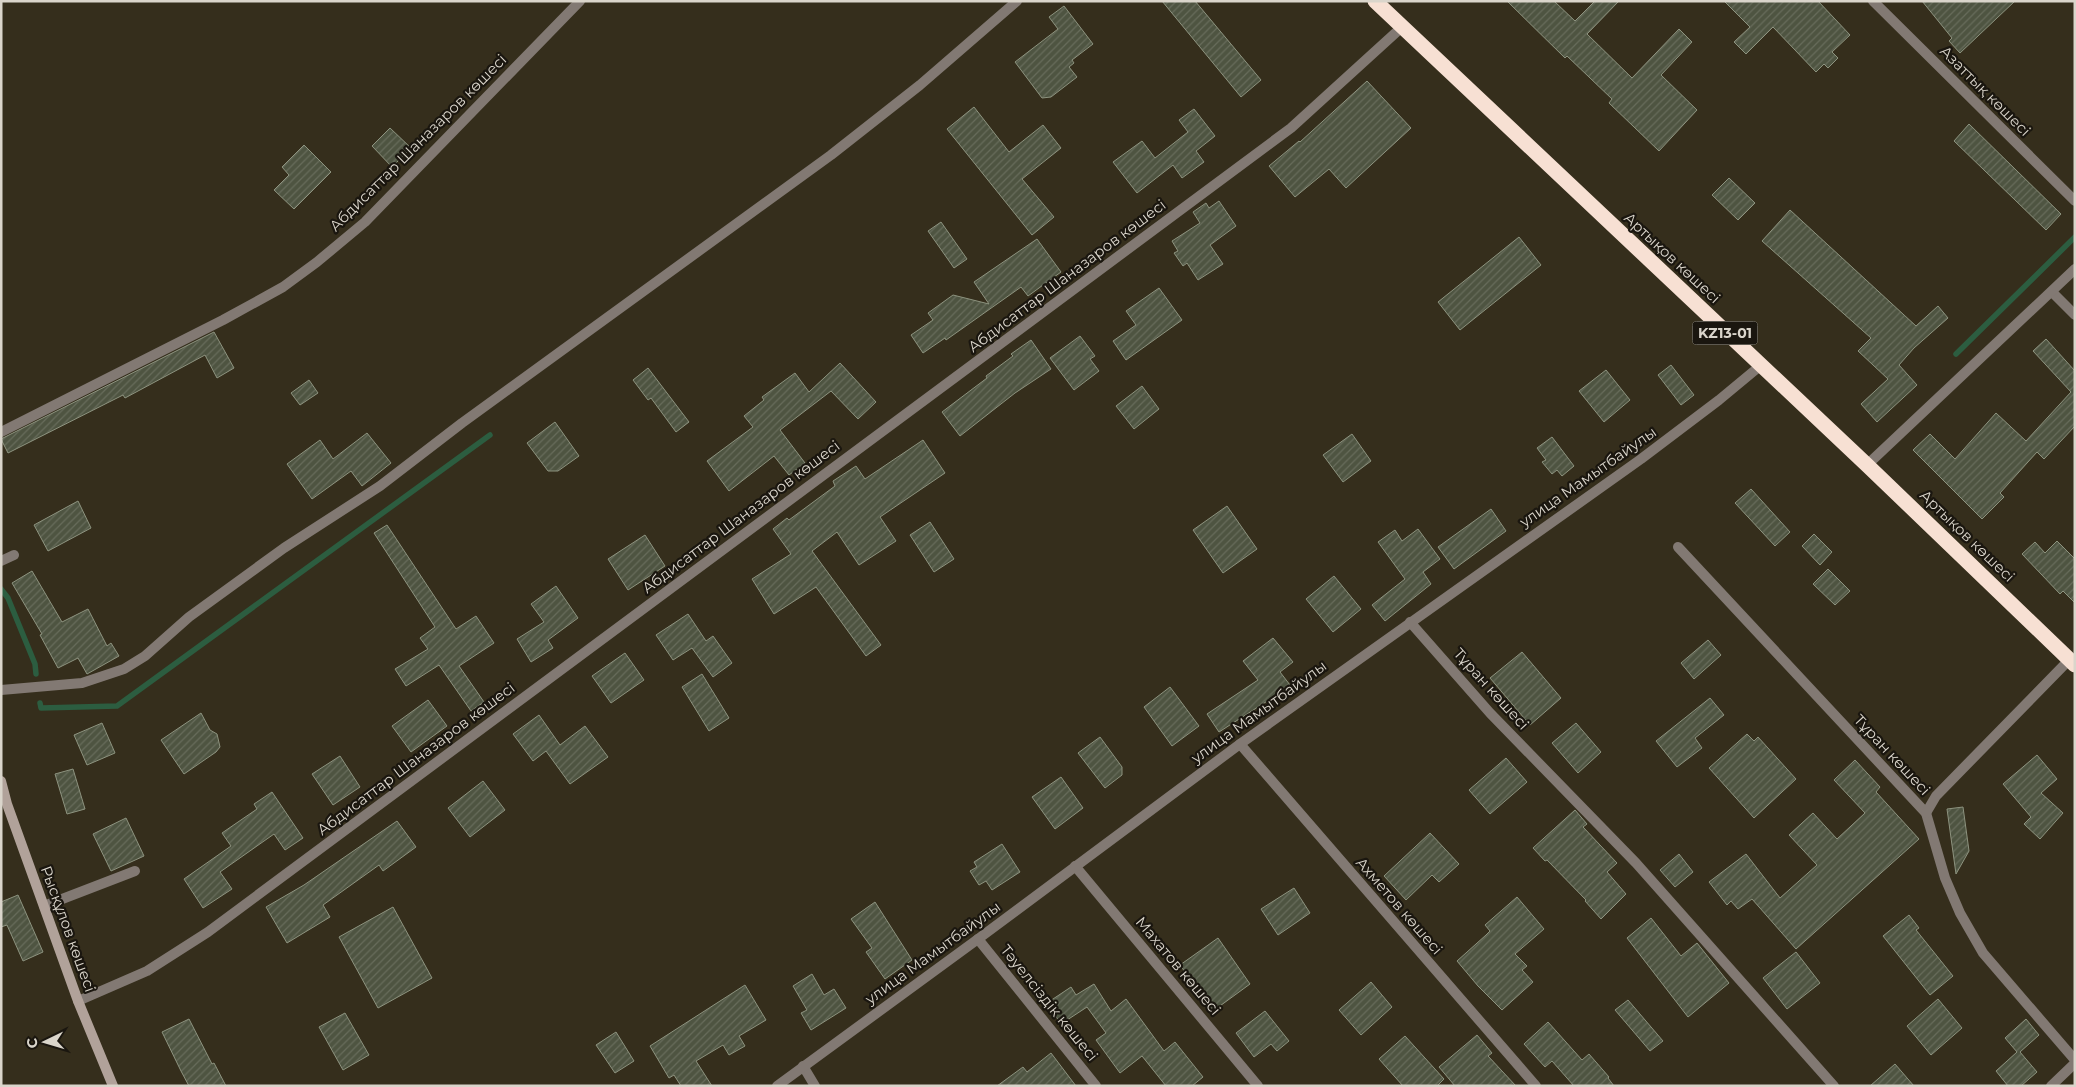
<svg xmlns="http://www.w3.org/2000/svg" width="2076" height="1087" viewBox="0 0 2076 1087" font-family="Montserrat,sans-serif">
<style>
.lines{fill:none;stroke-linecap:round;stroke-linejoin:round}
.stream{stroke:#2c5d40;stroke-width:5.5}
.building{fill:url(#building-hatch);stroke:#8d937f}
.street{stroke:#827973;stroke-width:10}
.secondary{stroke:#b1a29a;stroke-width:10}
.highway{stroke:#f7e0d3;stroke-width:15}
.labels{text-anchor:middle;stroke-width:4.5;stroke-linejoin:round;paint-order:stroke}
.shield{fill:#1a160f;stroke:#a09c93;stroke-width:1}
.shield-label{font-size:14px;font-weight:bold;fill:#dad5cb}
.street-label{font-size:15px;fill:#dad5cb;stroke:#1a160f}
</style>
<defs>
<pattern id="building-hatch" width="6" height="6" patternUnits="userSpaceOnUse" patternTransform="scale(1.25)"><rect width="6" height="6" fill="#4e5441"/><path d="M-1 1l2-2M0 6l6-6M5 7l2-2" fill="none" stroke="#676c5b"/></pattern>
</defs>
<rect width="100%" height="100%" fill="#352e1c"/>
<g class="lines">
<g class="stream">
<path d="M1956 354 2075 237"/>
<path d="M1 589 8 598 35 664 36 674"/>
<path d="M40 703 41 708 117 706 490 435"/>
</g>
</g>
<g class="building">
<path d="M1162 1H1195L1261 80 1241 97Z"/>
<path d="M1507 1H1554L1575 21 1595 1H1619L1587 34 1632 78 1679 29 1692 42 1661 75 1697 110 1659 151 1609 103 1612 99 1567 56 1565 58Z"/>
<path d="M1724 1H1818L1850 35 1832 52 1838 58 1828 68 1824 64 1816 72 1773 27 1746 54 1734 42 1750 27Z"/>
<path d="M1922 1H2015L1960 53 1949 41 1952 38Z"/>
<path d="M1064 6 1093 44 1072 60 1074 63 1069 67 1077 77 1051 97 1042 98 1015 62 1058 29 1049 17Z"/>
<path d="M1367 81 1411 128 1346 188 1329 169 1295 197 1269 166 1299 141 1300 142Z"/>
<path d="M974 107 1009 152 1043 125 1061 148 1022 179 1054 217 1032 235 947 129Z"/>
<path d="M1194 109 1215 136 1196 151 1204 162 1182 178 1173 165 1137 193 1113 162 1142 141 1155 158 1188 132 1179 120Z"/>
<path d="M1969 124 2061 214 2046 230 1954 141Z"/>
<path d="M390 128 411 148 392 167 372 146Z"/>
<path d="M304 145 331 172 294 209 274 190 289 175 282 167Z"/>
<path d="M1729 178 1755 203 1738 220 1712 195Z"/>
<path d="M1219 201 1236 226 1210 245 1223 264 1198 280 1187 263 1183 266 1174 253 1178 251 1172 241 1200 223 1193 212 1206 203 1209 208Z"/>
<path d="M1790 210 1916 326 1938 306 1948 318 1914 348 1899 365 1917 385 1877 422 1861 404 1888 379 1858 351 1871 338 1762 241Z"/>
<path d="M941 222 967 259 954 268 928 231Z"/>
<path d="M1519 237 1541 265 1460 330 1438 302Z"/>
<path d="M1037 239 1061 272 1028 296 1021 287 946 340 945 338 923 353 911 335 933 320 928 313 953 295 989 304 974 282Z"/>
<path d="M1159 288 1182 320 1126 360 1113 341 1136 325 1126 311Z"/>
<path d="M214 332 234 368 217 378 205 355 125 398 123 395 8 453 1 439Z"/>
<path d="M1080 336 1095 356 1090 359 1099 371 1074 390 1050 358Z"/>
<path d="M2046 339 2075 371V426L2044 459 2037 452 2000 493 2004 497 1982 519 1913 450 1930 434 1955 459 1996 413 2026 441 2071 392 2033 351Z"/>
<path d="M1031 340 1051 369 1015 393 960 436 942 412 987 378 986 376 1013 356 1011 354Z"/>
<path d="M840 363 876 402 858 419 831 391 780 430 805 463 789 475 774 456 729 491 707 461 753 427 744 416 764 400 762 397 795 373 809 392Z"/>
<path d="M1671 365 1694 395 1681 405 1658 375Z"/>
<path d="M648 368 689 422 676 432 651 398 648 400 633 380Z"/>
<path d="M1606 370 1630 400 1604 422 1579 391Z"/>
<path d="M309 380 318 393 300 405 291 393Z"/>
<path d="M1142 386 1159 409 1134 429 1116 406Z"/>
<path d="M555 422 579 456 558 471H548L527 443Z"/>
<path d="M367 433 391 463 362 486 351 471 312 499 287 464 320 440 333 459Z"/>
<path d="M1352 434 1371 461 1343 482 1323 455Z"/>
<path d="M1552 437 1574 466 1562 476 1557 470 1552 474 1542 462 1546 460 1537 448Z"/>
<path d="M923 440 945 473 880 517 896 541 859 565 837 532 812 551 881 645 866 656 816 587 774 614 752 579 791 554 773 529 787 518 789 520 835 486 833 481 856 466 865 479Z"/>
<path d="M1751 489 1790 532 1775 546 1735 503Z"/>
<path d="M78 501 91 528 48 551 34 525Z"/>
<path d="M1227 506 1257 549 1223 573 1193 530Z"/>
<path d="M1491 509 1506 531 1454 569 1438 547Z"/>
<path d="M930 522 954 559 934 572 910 535Z"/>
<path d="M387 525 456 629 476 616 494 643 459 666 484 702 471 711 439 665 406 686 395 669 428 649 420 638 435 627 374 533Z"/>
<path d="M1418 529 1440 559 1423 572 1431 584 1385 621 1372 605 1405 579 1378 542 1395 530 1402 541Z"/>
<path d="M1814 534 1832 552 1820 565 1802 546Z"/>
<path d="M645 535 665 566 628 590 608 559Z"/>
<path d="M2057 541 2075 559V603L2063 591 2060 594 2022 554 2035 542 2045 553Z"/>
<path d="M1828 569 1850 591 1835 605 1813 584Z"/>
<path d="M32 571 62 622 88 609 107 646 111 643 119 656 87 674 78 658 58 668 40 635 42 634 12 583Z"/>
<path d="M1334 576 1361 609 1333 632 1306 599Z"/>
<path d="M556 586 578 618 548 640 553 648 531 662 517 639 544 622 531 604Z"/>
<path d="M688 614 706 641 713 636 732 663 713 677 692 648 673 660 656 635Z"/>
<path d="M1273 638 1293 662 1280 672 1290 685 1273 699 1272 698 1219 732 1207 714 1258 680 1243 661Z"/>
<path d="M1708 640 1721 655 1694 679 1681 663Z"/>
<path d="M1522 652 1561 698 1530 725 1490 678Z"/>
<path d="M625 653 644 680 611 703 592 676Z"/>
<path d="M702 674 729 718 709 731 682 687Z"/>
<path d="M1170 687 1199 726 1172 746 1144 707Z"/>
<path d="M1710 698 1724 715 1695 738 1702 748 1677 767 1656 741Z"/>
<path d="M428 700 447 726 411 752 392 726Z"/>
<path d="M201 713 210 730 217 734 220 747 216 752 184 774 161 740Z"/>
<path d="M539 715 560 745 585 726 608 757 570 784 546 751 533 761 513 734Z"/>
<path d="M102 723 115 753 87 765 74 735Z"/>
<path d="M1576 723 1601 752 1578 773 1552 743Z"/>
<path d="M1747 734 1754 741 1758 737 1796 779 1754 818 1709 768Z"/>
<path d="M1100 737 1122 767V775L1105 788 1078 753Z"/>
<path d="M2037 755 2057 779 2041 793 2063 813 2040 839 2024 824 2031 817 2003 784Z"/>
<path d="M340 756 360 787 333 805 312 774Z"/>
<path d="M1506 758 1527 782 1490 814 1469 790Z"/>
<path d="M1855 760 1880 787 1876 792 1919 839 1796 949 1752 899 1738 909 1731 901 1727 905 1709 882 1746 854 1780 898 1817 865 1789 835 1813 813 1837 839 1865 813 1834 780Z"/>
<path d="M73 769 85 809 67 814 55 774Z"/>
<path d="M1061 777 1083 808 1055 829 1032 797Z"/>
<path d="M483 781 505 810 470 837 448 808Z"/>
<path d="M272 792 303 838 285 850 274 834 220 872 232 889 203 908 184 879 231 846 222 833 257 809 254 804Z"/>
<path d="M1963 807 1969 851 1956 874 1947 809Z"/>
<path d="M1575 810 1587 824 1583 827 1617 863 1607 872 1626 894 1601 919 1585 901 1586 900 1547 860 1545 861 1533 848Z"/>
<path d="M126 818 144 856 111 871 93 834Z"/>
<path d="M397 821 416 847 383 871 379 865 323 905 330 917 287 943 266 907 304 885Z"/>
<path d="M1430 833 1459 864 1439 882 1432 875 1406 900 1384 876Z"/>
<path d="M1002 844 1020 872 992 890 986 881 979 885 970 871 977 867 974 862Z"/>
<path d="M1679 854 1693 872 1675 887 1660 870Z"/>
<path d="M1294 888 1310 913 1278 935 1261 909Z"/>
<path d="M18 895 43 952 23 961 7 925 1 927V902Z"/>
<path d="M1517 897 1544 929 1515 954 1527 966 1522 970 1533 982 1502 1010 1478 986 1457 961 1486 935 1490 931 1485 925Z"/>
<path d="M875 902 912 960 885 979 866 952 872 948 851 919Z"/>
<path d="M393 907 432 978 378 1008 339 937Z"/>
<path d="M1909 915 1919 928 1916 930 1953 976 1930 995 1883 936Z"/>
<path d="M1651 918 1681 956 1697 943 1729 983 1688 1017 1627 938Z"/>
<path d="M1218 938 1250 984 1213 1011 1180 965Z"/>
<path d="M1796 952 1820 983 1787 1009 1763 978Z"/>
<path d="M812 974 824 995 834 989 846 1008 811 1030 801 1013 807 1010 793 986Z"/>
<path d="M1371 982 1392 1007 1361 1035 1339 1010Z"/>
<path d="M1094 984 1111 1011 1126 999 1164 1051 1175 1042 1203 1077 1192 1086H1166L1142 1056 1120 1073 1096 1040 1106 1033 1087 1007 1061 1024 1047 1003 1071 987 1076 995Z"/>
<path d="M745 985 766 1020 739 1036 745 1046 729 1055 723 1045 696 1061 712 1086H681L674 1075 669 1078 650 1046Z"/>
<path d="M1938 999 1962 1028 1931 1055 1907 1026Z"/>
<path d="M1628 1000 1663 1041 1650 1051 1615 1010Z"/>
<path d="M1265 1011 1289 1041 1277 1051 1271 1044 1254 1057 1236 1033Z"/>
<path d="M345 1013 369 1055 343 1070 319 1027Z"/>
<path d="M189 1019 212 1064 214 1063 226 1086H189L181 1071 162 1032Z"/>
<path d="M2026 1019 2039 1035 2020 1052 2037 1072 2021 1086H2008L1996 1071 2017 1052 2005 1038Z"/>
<path d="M1548 1022 1582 1060 1589 1054 1609 1077 1608 1078 1614 1086H1574L1552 1061 1545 1067 1524 1044Z"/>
<path d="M616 1032 634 1061 615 1073 596 1045Z"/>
<path d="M1477 1035 1492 1053 1488 1056 1516 1086H1455L1439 1067Z"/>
<path d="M1405 1036 1444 1079 1437 1086H1403L1379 1059Z"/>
<path d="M1051 1053 1076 1086H997L1023 1067 1027 1072Z"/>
<path d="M1895 1064 1914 1086H1870Z"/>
</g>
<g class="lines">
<g class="street">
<path d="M1873 1 2075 201"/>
<path d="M2052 292 2075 315"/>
<path d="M1 432 223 320 283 287 317 262 365 222 580 1"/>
<path d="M1867 465 2075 269"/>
<path d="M1678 547 1926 813 1945 878 1960 913 1983 953 2075 1060"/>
<path d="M1 561 14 555"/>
<path d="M1410 622 1490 713 1636 863 1834 1086"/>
<path d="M1 690 82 683 124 669 145 656 189 617 284 548 380 486 462 423 831 155 920 85 1017 1"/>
<path d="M1240 744 1536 1086"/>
<path d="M1926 813 1936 796 2069 660"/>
<path d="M1075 866 1258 1086"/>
<path d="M44 906 135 871"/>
<path d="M978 939 1096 1086"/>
<path d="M78 1001 147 971 208 932 1291 128 1402 27"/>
<path d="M803 1066 815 1086"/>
<path d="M777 1086 978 939 1240 744 1641 459 1719 400 1760 366"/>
<path d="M2051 1086 2075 1063"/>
</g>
<path class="secondary" d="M1 781 7 804 78 1001 113 1086"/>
<path class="highway" d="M1375 1 1867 465 2075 665"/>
</g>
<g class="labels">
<rect class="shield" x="1692.5" y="321.5" width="65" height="23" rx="4"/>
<g class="shield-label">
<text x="1725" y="338">KZ13-01</text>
</g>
<g class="street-label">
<text transform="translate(1985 91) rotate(45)" y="5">Азаттық көшесі</text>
<text transform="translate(418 143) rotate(-45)" y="5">Абдисаттар Шаназаров көшесі</text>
<text transform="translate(1672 258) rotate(43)" y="5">Артықов көшесі</text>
<text transform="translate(1067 276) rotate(-37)" y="5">Абдисаттар Шаназаров көшесі</text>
<text transform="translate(1588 477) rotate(-35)" y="5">улица Мамытбайулы</text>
<text transform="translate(741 517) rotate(-37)" y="5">Абдисаттар Шаназаров көшесі</text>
<text transform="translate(1967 536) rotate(44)" y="5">Артықов көшесі</text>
<text transform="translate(1491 689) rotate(48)" y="5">Тұран көшесі</text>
<text transform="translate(1259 712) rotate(-36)" y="5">улица Мамытбайулы</text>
<text transform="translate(1892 755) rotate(47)" y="5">Тұран көшесі</text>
<text transform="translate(416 759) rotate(-37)" y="5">Абдисаттар Шаназаров көшесі</text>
<text transform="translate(1399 906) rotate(49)" y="5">Ахметов көшесі</text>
<text transform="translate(68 929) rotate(70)" y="5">Рысқұлов көшесі</text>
<text transform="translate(933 953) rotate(-36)" y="5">улица Мамытбайулы</text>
<text transform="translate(1178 966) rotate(50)" y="5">Махатов көшесі</text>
<text transform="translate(1049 1003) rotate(51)" y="5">Тәуелсіздік көшесі</text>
</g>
</g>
<rect width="2076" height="1087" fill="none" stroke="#dad5cb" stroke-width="5"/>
<g transform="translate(45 1042) rotate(265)" stroke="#1a160f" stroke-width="4" paint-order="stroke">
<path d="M0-4L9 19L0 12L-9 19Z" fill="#dad5cb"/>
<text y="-8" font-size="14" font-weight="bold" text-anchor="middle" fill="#dad5cb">С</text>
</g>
</svg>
